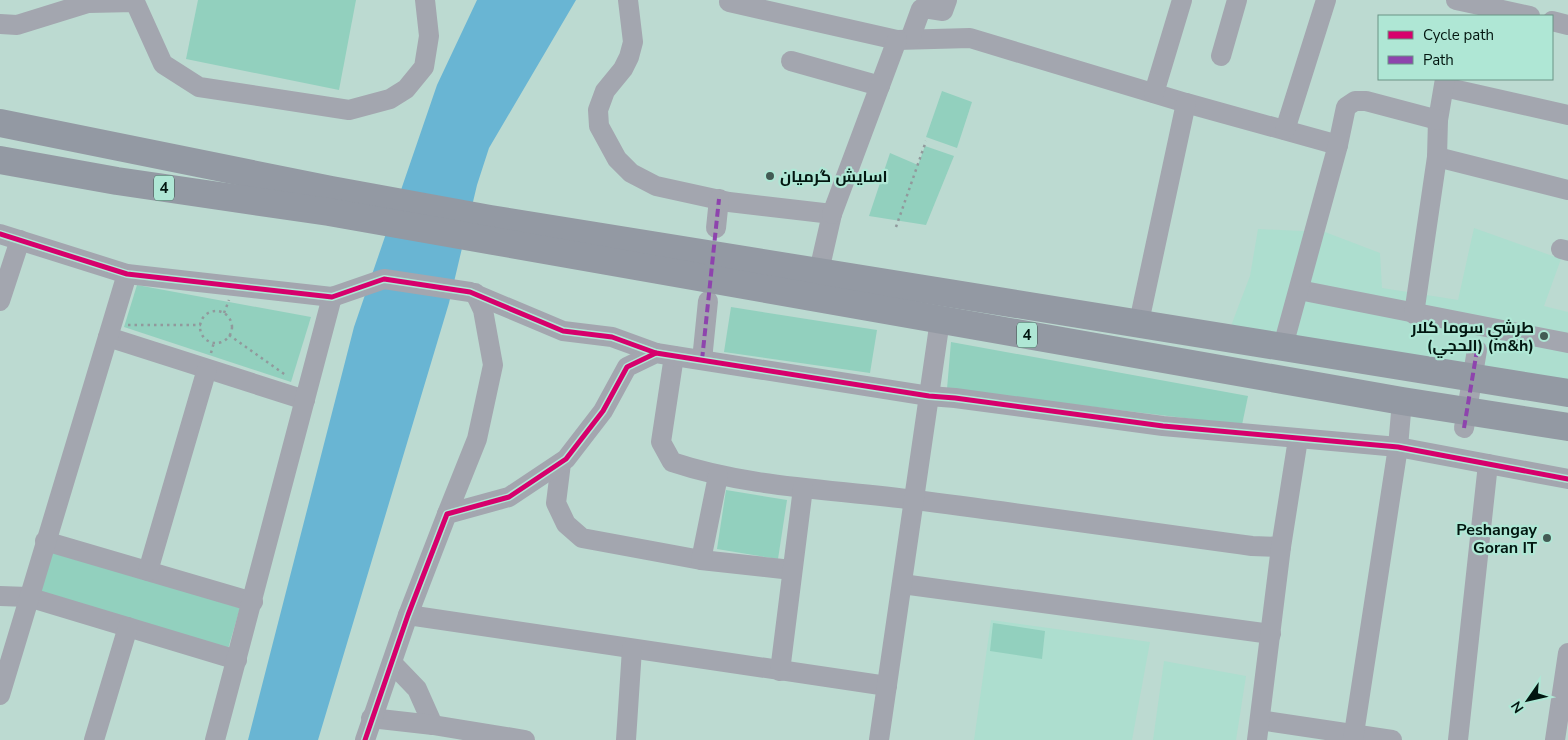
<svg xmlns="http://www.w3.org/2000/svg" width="1568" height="740" viewBox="0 0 1568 740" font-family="'Nunito Sans',Cairo,sans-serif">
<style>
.built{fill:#addecf}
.green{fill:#92d0be}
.water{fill:#69b5d3}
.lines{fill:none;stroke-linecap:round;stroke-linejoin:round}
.path{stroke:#91999c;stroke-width:2.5;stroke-dasharray:2.5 4;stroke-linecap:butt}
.minor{stroke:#a3a6af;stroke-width:20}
.highway{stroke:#9399a3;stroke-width:28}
.quiet{stroke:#8e44ad;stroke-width:4;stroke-dasharray:8 4;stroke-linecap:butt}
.cycleway-casing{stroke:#afe7d5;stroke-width:8}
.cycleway{stroke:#d6006c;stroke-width:5}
.poi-dot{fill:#435b54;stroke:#afe7d5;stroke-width:2}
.labels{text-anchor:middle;stroke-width:4.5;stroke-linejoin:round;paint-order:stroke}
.shield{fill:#afe7d5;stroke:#36554b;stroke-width:1}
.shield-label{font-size:15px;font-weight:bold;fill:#021610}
.poi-label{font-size:16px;font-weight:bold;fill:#021610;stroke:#afe7d5;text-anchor:end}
</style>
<rect width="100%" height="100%" fill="#bcdad1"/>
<g class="built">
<path d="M1474 228 1561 259 1544 306 1568 312V385L1229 331 1250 276 1258 229 1325 232 1380 253 1382 288 1458 300Z"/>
<path d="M991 620 1150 642 1132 740H974Z"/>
<path d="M1164 661 1246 676 1236 740H1153Z"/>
</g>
<g class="green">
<path d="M198 0H356L339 90 186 59Z"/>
<path d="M942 91 972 102 957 148 926 137Z"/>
<path d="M925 146 954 156 926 225 869 216 890 153 918 165Z"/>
<path d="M137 285 311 317 291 382 124 327Z"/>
<path d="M731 307 877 330 870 373 724 352Z"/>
<path d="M951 342 1248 396 1242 425 947 389Z"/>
<path d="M726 490 787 500 778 559 717 549Z"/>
<path d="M51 550 240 608 228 649 39 591Z"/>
<path d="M993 623 1045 631 1042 659 990 651Z"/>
</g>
<path class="water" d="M477 0H576L489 148 477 185 449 303 318 740H248L354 327 437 85Z"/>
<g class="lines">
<g class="path">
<path d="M896 227 926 141"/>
<circle cx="216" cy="327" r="16"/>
<path d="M224 313 229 300"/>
<path d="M128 325H201"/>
<path d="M229 335 287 376"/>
<path d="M211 353 214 342"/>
</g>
<g class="minor">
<path d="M628 0 633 42 629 57 623 69 605 91 598 110 599 126 617 159 631 173 656 186 729 202 832 214 819 271"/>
<path d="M1456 0 1530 16"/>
<path d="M729 2 897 40 970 38 1186 103 1338 145"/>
<path d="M1552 21 1568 25"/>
<path d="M0 24 17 25 88 3 135 2 163 64 199 87 349 110 390 99 406 89 424 67 429 36 425 0"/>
<path d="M910 39 921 9 924 8 943 11 947 0"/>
<path d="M1221 56 1237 0"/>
<path d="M791 61 880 86"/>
<path d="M1444 87 1568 115"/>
<path d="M1154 93 1182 0"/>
<path d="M1285 130 1326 0"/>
<path d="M1437 157 1568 190"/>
<path d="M832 214 897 40"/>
<path d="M716 228 719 199"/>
<path d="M0 234 127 274 332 297 384 279 470 292 563 331 612 337 656 353"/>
<path d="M1561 249 1568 251"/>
<path d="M1299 290 1568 343"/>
<path d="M0 301 20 240"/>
<path d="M1414 314 1437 157 1438 120 1445 79"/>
<path d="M1139 322 1186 103"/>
<path d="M108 337 305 400"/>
<path d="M1283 346 1338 145 1346 107 1355 101H1366L1438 120"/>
<path d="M674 356 661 442 672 462C750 488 834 489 915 500 1027 514 1140 531 1252 546L1281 547"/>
<path d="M702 360 708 301"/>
<path d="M1464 428 1477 350"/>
<path d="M561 463 556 503 566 524 582 538 701 560 792 570"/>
<path d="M447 514 477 439 493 365 483 310 475 293"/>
<path d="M45 541 253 602"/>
<path d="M701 560 718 476"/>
<path d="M148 571 207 369"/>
<path d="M902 584 1271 634"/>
<path d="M0 596 28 597 237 660"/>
<path d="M408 615 887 686"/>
<path d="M392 663 417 689 433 725"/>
<path d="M780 671 803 488"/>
<path d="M0 695 127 274"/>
<path d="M371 718 433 725 525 740"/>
<path d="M1260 720 1392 740"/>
<path d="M94 740 128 627"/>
<path d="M215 740 332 297"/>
<path d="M365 740 408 615 447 514 509 497 566 459 603 411 627 367 656 353 929 396 955 398 1163 426 1398 447 1568 479"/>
<path d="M626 740 632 649"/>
<path d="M879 740 940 320"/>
<path d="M1257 740 1281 547 1298 439"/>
<path d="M1353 740 1398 447 1402 401"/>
<path d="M1458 740 1488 464"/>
<path d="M1555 740 1568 653"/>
</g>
<g class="highway">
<path d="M0 123 331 190 490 219 1568 393"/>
<path d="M0 160 117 181 329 212 1402 401 1568 427"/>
</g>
<g class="quiet">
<path d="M702 360 719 199"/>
<path d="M1464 428 1477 350"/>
</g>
<g class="cycleway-casing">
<g id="cycleway">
<path d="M0 234 127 274 332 297 384 279 470 292 563 331 612 337 656 353"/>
<path d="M365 740 408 615 447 514 509 497 566 459 603 411 627 367 656 353 929 396 955 398 1163 426 1398 447 1568 479"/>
</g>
</g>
<use href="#cycleway" class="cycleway"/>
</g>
<g class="poi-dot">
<circle cx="770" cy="176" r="5"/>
<circle cx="1544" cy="336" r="5"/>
<circle cx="1547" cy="538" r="5"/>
</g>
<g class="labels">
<g class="shield">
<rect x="154" y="175.5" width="20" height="25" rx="4"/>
<rect x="1017" y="322.5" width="20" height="25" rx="4"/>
</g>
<g class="shield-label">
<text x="164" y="193">4</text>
<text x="1027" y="340">4</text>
</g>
<g class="poi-label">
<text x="780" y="182" text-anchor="start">اسايش گرميان</text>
<text x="1534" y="333">طرشي سوما كلار<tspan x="1534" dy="18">(الحجي) (m&amp;h)</tspan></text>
<text x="1537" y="535">Peshangay<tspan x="1537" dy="18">Goran IT</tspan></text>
</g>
</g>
<rect x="1378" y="15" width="175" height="65" fill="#afe7d5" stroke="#6a9386"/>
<rect x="1388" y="31" width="25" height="8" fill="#d6006c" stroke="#6a9386"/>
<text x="1423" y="40" font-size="15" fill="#021610">Cycle path</text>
<rect x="1388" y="56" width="25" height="8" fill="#8e44ad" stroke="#6a9386"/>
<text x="1423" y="65" font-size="15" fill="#021610">Path</text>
<g transform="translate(1528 700) rotate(236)" stroke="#afe7d5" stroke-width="4" paint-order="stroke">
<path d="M0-4L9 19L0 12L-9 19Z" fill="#021610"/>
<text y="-8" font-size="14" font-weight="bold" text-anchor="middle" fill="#021610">N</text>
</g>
</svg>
